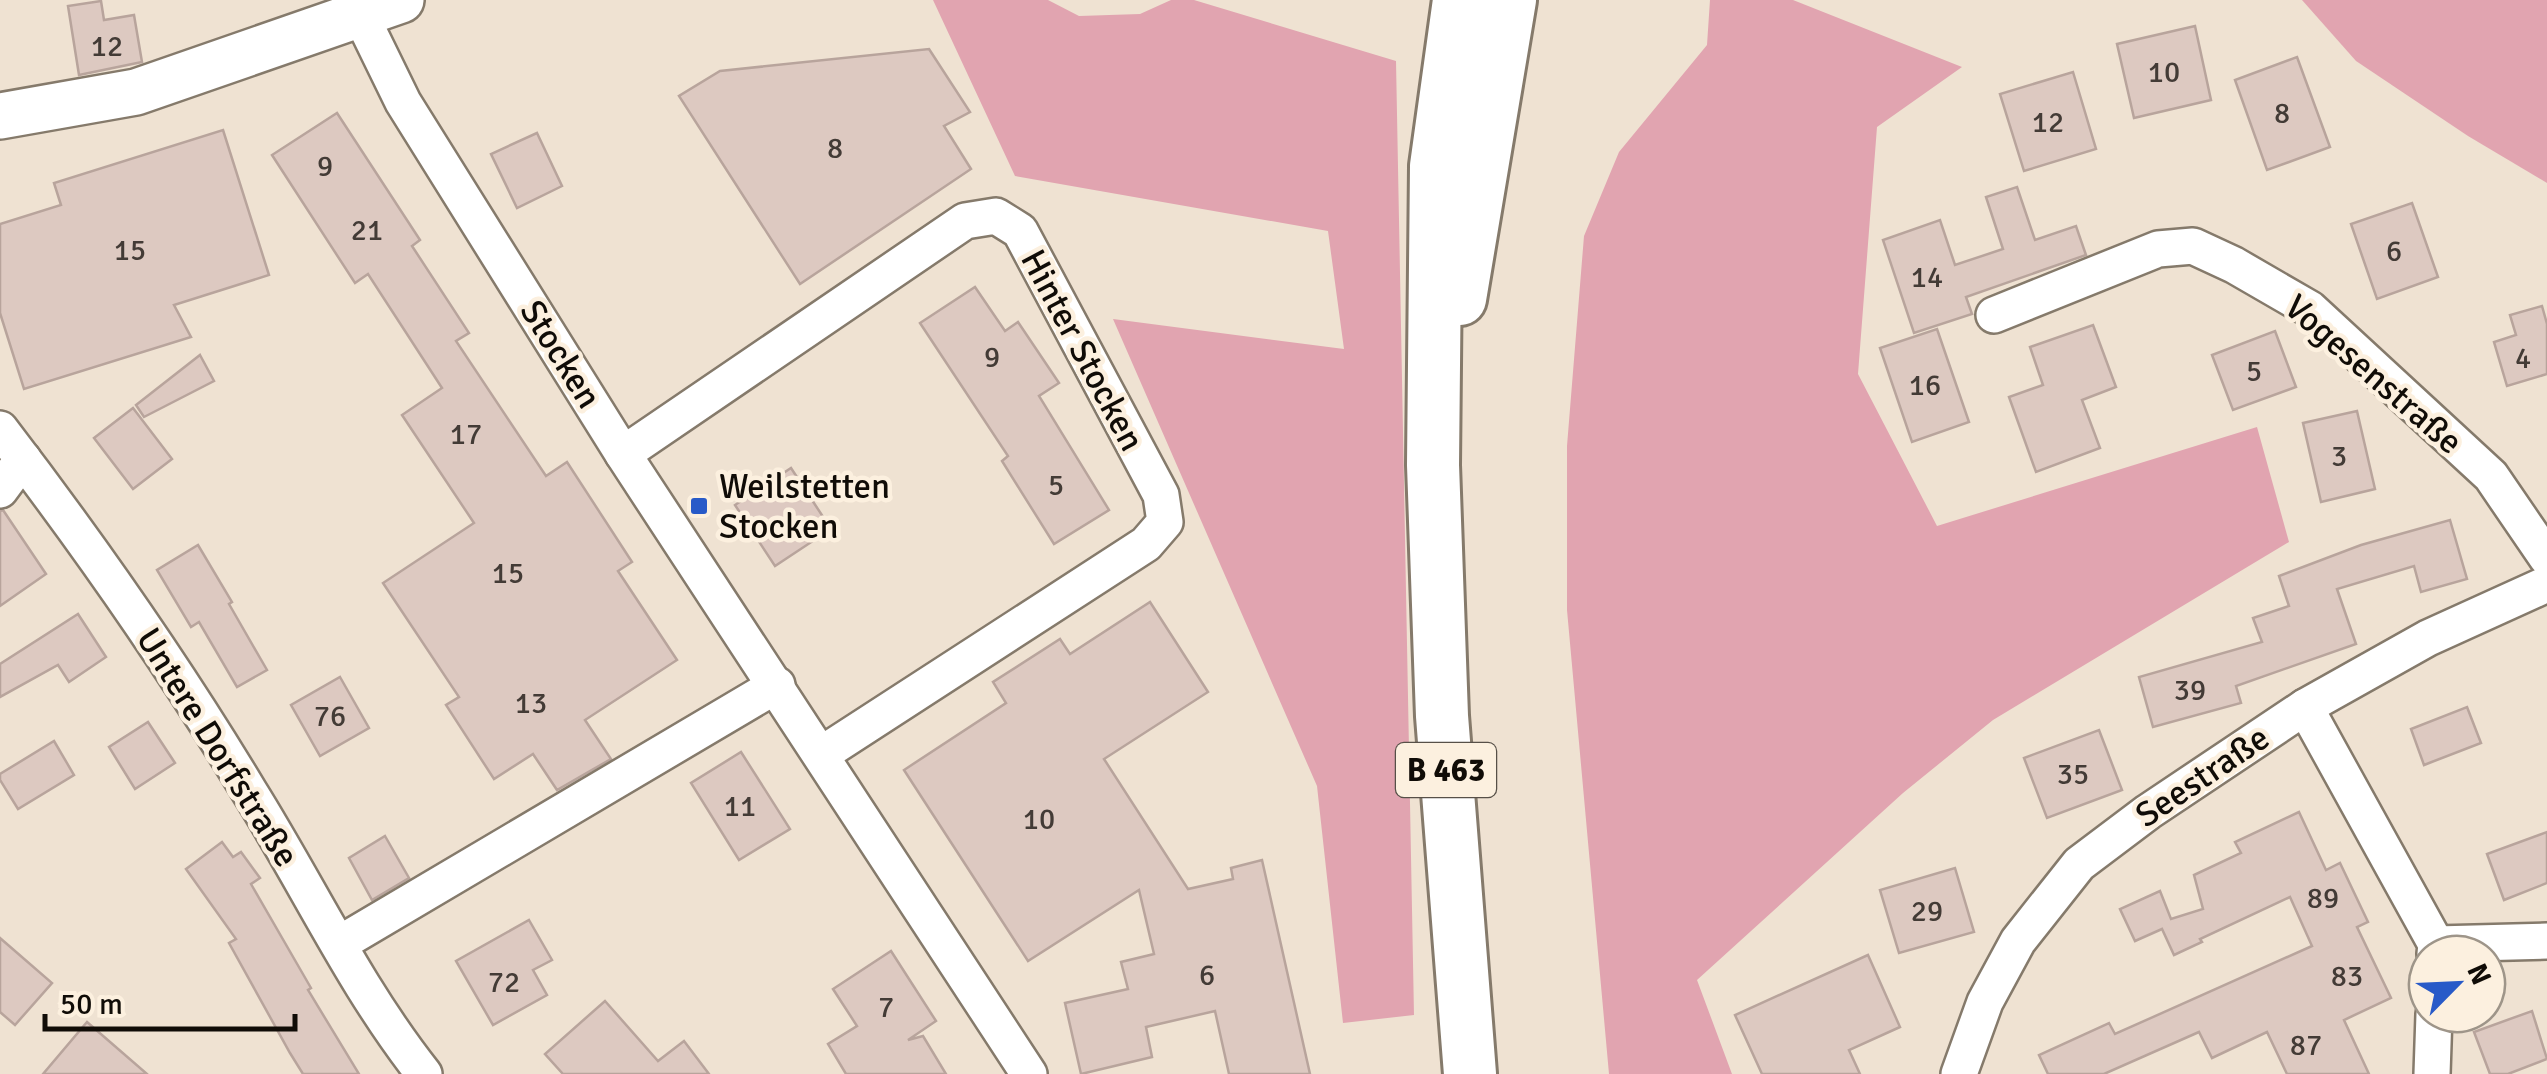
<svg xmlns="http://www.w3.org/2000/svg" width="2547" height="1074" viewBox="0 0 2547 1074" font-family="Signika,sans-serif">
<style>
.green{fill:#e1a4b0}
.building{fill:#ddc9c1;stroke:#b8a49c;stroke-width:2.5}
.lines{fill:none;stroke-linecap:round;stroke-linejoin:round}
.minor-casing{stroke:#857a6b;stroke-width:40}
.major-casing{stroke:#857a6b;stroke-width:50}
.highway-casing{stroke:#857a6b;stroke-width:58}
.minor{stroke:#fff;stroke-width:35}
.major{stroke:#fff;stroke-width:45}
.highway{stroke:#fff;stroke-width:52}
.poi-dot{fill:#285ac8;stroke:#fcf0df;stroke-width:4}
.labels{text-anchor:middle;stroke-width:9;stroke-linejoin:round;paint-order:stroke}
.number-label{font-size:30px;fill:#433b36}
.shield{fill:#fcf0df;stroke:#575048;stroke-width:2.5}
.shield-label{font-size:32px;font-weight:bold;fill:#100c07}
.street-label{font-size:35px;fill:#100c07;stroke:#fcf0df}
.poi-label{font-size:35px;fill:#100c07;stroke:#fcf0df;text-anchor:start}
</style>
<rect width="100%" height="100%" fill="#efe2d2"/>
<g class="green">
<path d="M933 0H1048L1079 16 1140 14 1171 0H1194L1396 61 1414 1015 1343 1023 1317 786 1113 319 1344 349 1328 231 1015 176Z"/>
<path d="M1710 0H1793L1962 67 1877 127 1858 374 1937 526 2257 427 2289 542 1993 720 1903 793 1697 980 1732 1074H1609L1567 610V446L1584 236 1619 152 1707 45Z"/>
<path d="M2302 0H2547V183L2468 136 2356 61Z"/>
</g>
<g class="building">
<path d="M101 1 104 20 134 15 142 62 79 75 68 6Z"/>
<path d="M2195 26 2211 100 2134 118 2117 44Z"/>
<path d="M929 49 970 112 944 126 971 169 800 284 679 96 720 71Z"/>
<path d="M2297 57 2330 147 2267 170 2235 80Z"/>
<path d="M2073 72 2096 149 2024 171 2000 94Z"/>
<path d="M337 113 420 240 412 246 469 333 456 341 546 476 567 462 632 562 618 571 677 660 585 720 611 759 557 790 533 754 494 779 446 705 459 697 383 583 474 523 402 415 442 388 368 274 355 283 272 155Z"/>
<path d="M223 130 269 275 174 305 191 337 24 389 0 313V224L61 205 54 183Z"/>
<path d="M537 133 562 186 517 208 491 154Z"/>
<path d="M2017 187 2035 240 2076 226 2086 255 1966 297 1972 314 1914 333 1883 240 1940 220 1955 265 2003 249 1986 197Z"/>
<path d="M2412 203 2438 277 2377 299 2351 224Z"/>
<path d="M975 287 1005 331 1018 322 1059 383 1039 396 1109 510 1054 544 1002 461 1008 456 920 323Z"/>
<path d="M2542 306 2547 324V374L2507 386 2494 342 2516 335 2510 315Z"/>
<path d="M2093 325 2116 387 2082 400 2100 448 2036 472 2009 397 2043 385 2030 347Z"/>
<path d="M1937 329 1969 422 1912 442 1880 348Z"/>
<path d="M2275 331 2296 387 2233 410 2212 355Z"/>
<path d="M200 355 214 381 144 417 136 405Z"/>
<path d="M133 408 172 459 133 489 94 438Z"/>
<path d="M2357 411 2375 489 2321 502 2303 423Z"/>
<path d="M791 468 831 529 775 566 735 505Z"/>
<path d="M3 510 46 574 0 606V511Z"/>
<path d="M2450 520 2467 579 2421 592 2414 566 2337 589 2356 644 2236 686 2241 703 2153 727 2139 677 2262 642 2253 618 2289 606 2279 576 2361 545Z"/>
<path d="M198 545 232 602 229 604 267 670 237 687 199 622 191 627 157 570Z"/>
<path d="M1150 602 1208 692 1104 759 1188 889 1233 879 1231 868 1262 860 1310 1074H1229L1215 1011 1146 1027 1152 1057 1081 1074 1065 1003 1128 989 1121 962 1154 954 1139 890 1028 961 904 770 1006 703 993 682 1060 639 1070 654Z"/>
<path d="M78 614 106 657 69 682 58 665 0 697V664Z"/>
<path d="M340 677 369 728 320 756 291 705Z"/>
<path d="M2467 707 2481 743 2424 765 2411 729Z"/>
<path d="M148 722 175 763 135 789 109 747Z"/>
<path d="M2099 730 2122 790 2047 818 2024 758Z"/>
<path d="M54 741 74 775 18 809 0 780V774Z"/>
<path d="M741 752 790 829 739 860 691 783Z"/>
<path d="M2299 812 2326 870 2340 863 2368 922 2357 927 2391 998 2344 1020 2369 1074H2287L2267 1032 2212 1058 2199 1032 2104 1074H2048L2039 1055 2109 1023 2115 1034 2312 946 2290 897 2200 939 2202 942 2174 955 2162 929 2135 941 2120 909 2160 891 2171 919 2203 909 2194 875 2241 853 2235 842Z"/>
<path d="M2547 832V883L2504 900 2487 854Z"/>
<path d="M385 836 409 878 372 900 349 858Z"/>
<path d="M222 842 233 857 241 852 260 878 251 884 311 988 308 990 359 1074H303L290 1053 229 943 236 939 186 869Z"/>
<path d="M1955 868 1974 932 1899 953 1880 890Z"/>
<path d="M529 920 552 960 533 970 547 995 493 1025 456 961Z"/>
<path d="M0 938 52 983 15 1025 0 1012Z"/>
<path d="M891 951 936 1021 908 1040 923 1036 946 1074H846L828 1044 857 1026 833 989Z"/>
<path d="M1868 955 1900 1027 1849 1050 1860 1074H1762L1735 1015Z"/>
<path d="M605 1001 658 1061 684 1041 709 1074H563L545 1054Z"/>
<path d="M2532 1011 2547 1059 2508 1074H2490L2474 1032Z"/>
<path d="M87 1022 147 1074H43Z"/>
</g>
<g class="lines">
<g class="minor-casing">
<g id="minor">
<path d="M360 14 403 102 623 454 1029 1074"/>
<path d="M1994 315 2158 249 2193 246 2234 265 2310 309 2491 476 2547 558"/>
<path d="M0 429C89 545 173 665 249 791 308 885 355 987 424 1074"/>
<path d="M623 454 965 221 996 216 1020 231 1161 495 1165 522 1146 544 822 754"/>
<path d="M0 490 23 459"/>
<path d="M2305 707 2436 944 2435 954"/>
<path d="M339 944 777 685"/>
<path d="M2436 944 2547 941"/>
<path d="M1959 1074 1985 1002 2018 941 2079 864 2148 812 2305 707 2428 638 2547 584"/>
<path d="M2432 1074 2434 1014"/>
</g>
</g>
<g class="major-casing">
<path id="major" d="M0 116 136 92 401 0"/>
</g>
<g class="highway-casing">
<g id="highway">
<path d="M1459 0 1436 166 1433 465 1442 716 1470 1074"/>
<path d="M1460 299 1510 0"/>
</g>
</g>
<use href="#minor" class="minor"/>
<use href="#major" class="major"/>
<use href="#highway" class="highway"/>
</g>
<rect class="poi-dot" x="689" y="496" width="20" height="20" rx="5"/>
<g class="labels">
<g class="number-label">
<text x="107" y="56">12</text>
<text x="2164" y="82">10</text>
<text x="2282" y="123">8</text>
<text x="2048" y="132">12</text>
<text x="835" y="158">8</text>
<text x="325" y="176">9</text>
<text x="367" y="240">21</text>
<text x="130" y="260">15</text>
<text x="2394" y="261">6</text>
<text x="1927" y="287">14</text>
<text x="992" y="367">9</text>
<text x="2523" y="368">4</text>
<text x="2254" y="381">5</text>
<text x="1925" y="395">16</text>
<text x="466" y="444">17</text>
<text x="2339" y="466">3</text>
<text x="1056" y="495">5</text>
<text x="508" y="583">15</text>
<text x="2190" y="700">39</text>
<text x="531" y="713">13</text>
<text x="330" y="726">76</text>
<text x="2073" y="784">35</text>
<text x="740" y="816">11</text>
<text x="1039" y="829">10</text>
<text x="2323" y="908">89</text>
<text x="1927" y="921">29</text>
<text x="1207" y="985">6</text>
<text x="2347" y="986">83</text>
<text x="504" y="992">72</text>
<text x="886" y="1017">7</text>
<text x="2306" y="1055">87</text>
</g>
<rect class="shield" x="1396" y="743" width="100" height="54" rx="8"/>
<g class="shield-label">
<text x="1446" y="781">B 463</text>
</g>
<g class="street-label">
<text transform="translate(1083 350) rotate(62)" y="12">Hinter Stocken</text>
<text transform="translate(561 354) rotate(58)" y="12">Stocken</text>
<text transform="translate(2374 374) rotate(41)" y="12">Vogesenstraße</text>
<text transform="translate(218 747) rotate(58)" y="12">Untere Dorfstraße</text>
<text transform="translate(2202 776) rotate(-34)" y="12">Seestraße</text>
</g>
<g class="poi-label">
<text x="719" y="498">Weilstetten<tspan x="719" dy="40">Stocken</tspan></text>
</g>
</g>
<g transform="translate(2457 984) rotate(66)"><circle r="48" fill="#fcf0df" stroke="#9e9589" stroke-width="2.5"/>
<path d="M0-8L18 38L0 25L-18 38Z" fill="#285ac8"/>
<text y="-15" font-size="28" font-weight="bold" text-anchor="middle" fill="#100c07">N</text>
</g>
<path d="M45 1014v15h250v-15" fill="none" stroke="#100c07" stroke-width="5"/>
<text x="60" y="1014" font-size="30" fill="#100c07" stroke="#fcf0df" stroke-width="8" paint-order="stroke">50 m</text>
</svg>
